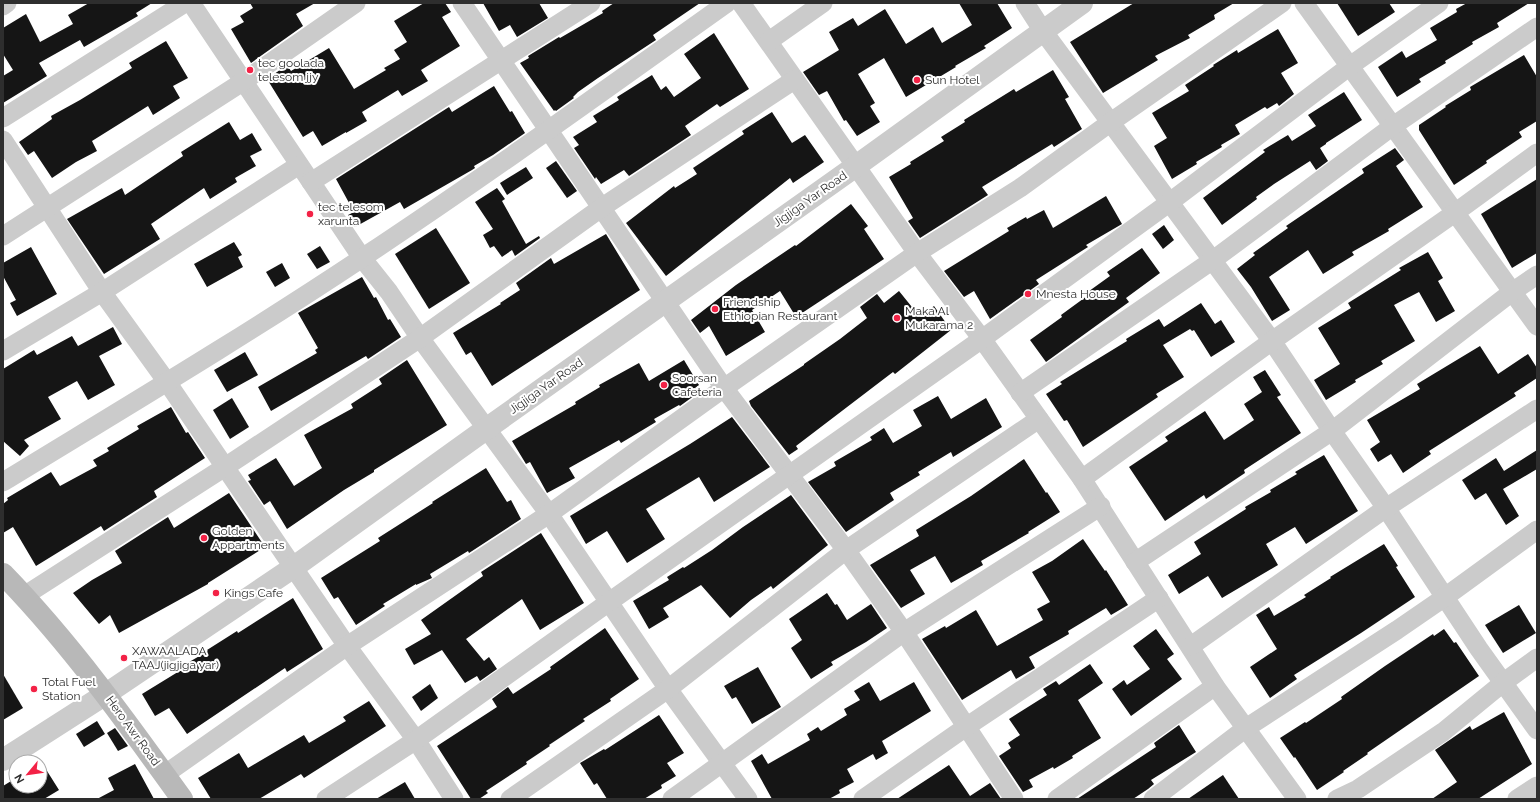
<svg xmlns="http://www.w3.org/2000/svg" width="1540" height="802" viewBox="0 0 1540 802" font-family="Raleway,sans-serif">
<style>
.building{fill:#151515}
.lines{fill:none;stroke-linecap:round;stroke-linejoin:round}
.minor{stroke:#cbcbcb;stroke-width:19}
.tertiary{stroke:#cbcbcb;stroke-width:22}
.secondary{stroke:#b8b8b8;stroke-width:22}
.poi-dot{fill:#f32246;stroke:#fff;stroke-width:1.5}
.labels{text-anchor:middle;stroke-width:4;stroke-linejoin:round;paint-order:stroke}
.poi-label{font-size:12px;fill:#2e2e2e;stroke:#fff;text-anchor:start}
.street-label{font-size:12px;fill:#2e2e2e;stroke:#fff}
</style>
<rect width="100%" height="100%" fill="#fff"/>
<g class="building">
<path d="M89 3H152L136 13 138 16 84 47 80 40 39 63 47 76 3 103V76L13 70 3 54V28L26 14 40 42 73 24 68 15Z"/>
<path d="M250 3H315L296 14 303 26 251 63 231 29 244 22 240 16 253 8Z"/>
<path d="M424 3H445L451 12 442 17 460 46 421 70 428 81 402 96 398 90 362 112 367 121 346 133V132L322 146 313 131 303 137 267 79 287 65 291 71 329 48 354 89 386 70 384 68 400 59 394 50 407 42 394 21Z"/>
<path d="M483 3H539L548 18 517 37 510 25 499 31Z"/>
<path d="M614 3H700L653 35 656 40 598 78 578 92 573 97 574 98 556 111 555 110 554 111 520 63 529 58 528 56 559 37 560 38 603 13 602 11Z"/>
<path d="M959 3H997L1012 28 984 46 986 48 955 66 956 67 906 97 884 58 858 74 875 103 870 106 880 122 857 136 846 120 844 121 827 91 819 95 803 72 839 50 829 32 853 18 858 26 885 9 906 44 933 27 942 43 972 25Z"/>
<path d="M1134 3H1234L1214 15 1215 19 1188 35 1190 38 1155 56 1158 60 1103 93 1070 42Z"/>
<path d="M1337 3H1389L1395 12 1358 36Z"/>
<path d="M1467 3H1529L1497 23 1499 27 1472 42 1473 44 1445 61 1446 63 1419 79 1421 82 1397 97 1378 67 1402 51 1406 58 1437 40 1430 28 1457 12 1456 9Z"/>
<path d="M1278 29 1298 63 1281 73 1294 94 1279 106 1277 103 1267 109 1265 107 1235 125 1240 134 1221 145 1222 147 1196 162 1197 164 1172 179 1154 146 1167 138 1152 113 1189 91 1185 85 1214 66 1213 65 1237 50 1238 53Z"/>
<path d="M714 33 749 89 720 107 717 104 685 126 691 135 629 176 624 170 601 184 596 177 595 179 574 148 579 145 573 137 597 122 593 116 619 100 617 97 652 75 661 90 666 86 674 97 701 78 684 54Z"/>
<path d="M166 41 188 78 173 86 180 98 153 115 148 106 92 141 97 151 76 162 52 178 34 151 28 155 19 142 52 119 51 116 80 100 132 68 129 63Z"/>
<path d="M1524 55 1537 77V121L1519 132 1522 137 1486 161 1487 163 1454 185 1419 130V125L1446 107 1445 106 1471 90 1470 87Z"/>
<path d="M1053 70 1069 97 1065 99 1082 129 1054 147 1052 144 982 187 988 195 920 238 908 221 913 218 889 177 911 164 910 162 944 141 941 137 965 122 964 120 1014 89 1016 92Z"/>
<path d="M494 86 510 112 512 111 525 133 493 155 474 166 475 168 472 170 404 209 400 202 355 227 348 215 354 212 336 179 449 107 452 112Z"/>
<path d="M1344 92 1362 120 1326 143V144L1320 148 1328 161 1316 170 1310 161 1274 184 1256 197 1257 199 1222 225 1203 198 1265 152 1263 150 1288 135 1292 141 1316 126 1308 115Z"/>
<path d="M772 112 792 143 805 135 824 162 793 183 790 178 666 276 626 223 674 186 675 188 697 174 693 168 744 134 742 131Z"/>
<path d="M229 122 240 140 252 133 262 150 250 156 256 166 235 178 237 182 210 199 204 188 151 224 160 239 104 274 67 219 122 188 125 195 183 156 181 152Z"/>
<path d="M1395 148 1404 160 1396 166 1423 207 1388 229 1389 231 1352 252 1354 255 1323 274 1308 250 1269 277 1290 310 1272 321 1251 287 1237 269 1255 255 1253 253 1288 228 1286 226 1364 173 1362 169Z"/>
<path d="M556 161 577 191 567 198 546 168Z"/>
<path d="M526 167 533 178 507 195 500 183Z"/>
<path d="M1537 179V253L1512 268 1481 214Z"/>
<path d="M497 188 505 199 502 201 526 244 539 236 540 238 515 256 512 250 502 257 494 246 490 248 483 235 493 229 475 202Z"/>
<path d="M1106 196 1122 224 1086 245 1088 247 1036 280 1039 284 990 319 974 291 964 297 944 271 1009 231 1007 228 1026 217 1027 219 1044 210 1053 228Z"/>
<path d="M851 204 868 226 864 229 884 259 796 317 780 291 752 310 765 332 726 356 709 326 700 333 691 320 736 285 795 245 796 246Z"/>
<path d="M1164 225 1174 240 1163 249 1152 234Z"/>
<path d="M436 228 470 283 429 309 395 254Z"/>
<path d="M606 234 640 290 492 386 471 352 466 355 453 333 501 304 500 303 520 290 516 283 551 258 554 264Z"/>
<path d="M234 242 242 255 238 257 243 267 207 287 194 264Z"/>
<path d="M320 246 330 262 317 269 307 254Z"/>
<path d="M31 247 57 294 17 316 10 303 16 300 3 276V263Z"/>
<path d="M1142 248 1160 273 1126 298 1129 302 1046 362 1030 340 1062 317 1061 315 1087 296 1085 294 1110 276 1107 272Z"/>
<path d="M1428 252 1443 278 1438 281 1455 311 1436 322 1419 292 1394 305 1415 341 1381 361 1383 364 1355 380 1356 382 1326 400 1314 380 1340 364 1318 328 1351 308 1348 303 1401 270 1399 268Z"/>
<path d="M282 263 290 278 275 287 266 272Z"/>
<path d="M362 277 374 298 376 297 388 320 390 319 401 337 368 359 366 356 271 411 258 387 317 353 315 350 318 348 298 313Z"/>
<path d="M899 291 920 317 934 306 951 330 895 374 893 372 796 446 798 449 789 455 751 406 749 401 804 365V364L840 339 867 318 860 307 877 294 884 303Z"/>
<path d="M1201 303 1215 324 1221 320 1235 342 1211 357 1194 330 1192 331 1190 329 1163 345 1184 377 1156 394 1158 397 1083 447 1067 420 1064 421 1046 394 1062 384 1060 382 1127 341 1126 339 1159 319 1164 327Z"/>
<path d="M113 327 122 344 99 356 115 385 88 400 77 381 48 397 61 419 24 440 29 446 20 456 3 441V369L34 350 37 355 72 336 78 346Z"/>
<path d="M1480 346 1498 374 1528 354 1537 368V378L1514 393 1516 396 1429 451 1431 454 1403 473 1391 454 1378 462 1370 449 1380 442 1367 420 1420 389 1417 384Z"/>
<path d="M245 352 258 375 227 392 214 370Z"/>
<path d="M407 360 447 425 374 470V472L344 490 287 529 270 501 264 505 248 481 251 480 248 475 276 458 294 486 322 468 304 435 353 408 351 404 382 384 379 379Z"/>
<path d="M684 360 699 385 695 388 698 393 680 406 679 405 654 419 656 422 621 443 619 440 569 468 575 478 547 493 530 462 526 464 512 441 576 404 575 402 600 387 599 385 639 363 649 381Z"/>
<path d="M1265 370 1281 395 1277 397 1301 433 1244 470 1245 473 1206 499 1204 495 1165 521 1129 467 1168 441 1165 437 1205 411 1224 440 1254 420 1244 404 1262 392 1253 377Z"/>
<path d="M938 396 951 419 986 398 1002 427 953 457 951 452 918 472 920 475 890 493 894 500 846 532 808 482 836 466 834 462 872 440 870 437 884 428 893 443 922 426 913 410Z"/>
<path d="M232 398 249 427 230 439 213 410Z"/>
<path d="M171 407 186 433 188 432 205 458 154 491 157 497 104 531 101 526 36 566 13 527 3 533V504L8 500 7 498 51 472 60 486 97 466 93 460 109 451 107 448 139 429 137 426Z"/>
<path d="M732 417 770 467 714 502 699 477 646 509 665 539 627 563 607 531 586 544 570 516 690 444Z"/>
<path d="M1537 450V469L1503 489 1519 516 1506 525 1486 493 1475 500 1462 480 1496 458 1504 471Z"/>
<path d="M1324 455 1358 511 1306 544 1295 527 1266 544 1278 565 1222 598 1208 576 1179 594 1168 575 1201 554 1194 542 1246 509 1245 507 1271 492 1270 490 1297 474 1295 472Z"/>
<path d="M1024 459 1046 493 1047 492 1060 512 1028 532 1029 533 981 561 983 565 951 583 935 556 910 570 925 594 901 608 870 565 919 536 916 530 971 496Z"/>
<path d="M486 468 507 502 511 500 521 519 469 553 468 551 430 574 432 578 416 585V584L383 604 385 606 356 625 338 597 334 599 321 578 380 541 378 538 433 503 432 502Z"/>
<path d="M229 493 265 547 208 583V584L119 633 110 615 99 624 73 593 92 580 122 563 115 551 168 517 174 528Z"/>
<path d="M791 495 828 545 773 589 771 586 751 600 730 618 701 585 663 608 669 617 649 629 633 601 669 580 667 577 683 567 684 568 712 550 743 527Z"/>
<path d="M541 533 584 603 540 630 522 599 466 639 484 661 489 657 497 669 480 681 477 676 465 683 442 650 414 665 405 649 431 634 421 620 483 576 481 572Z"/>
<path d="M1083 539 1105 571 1106 570 1128 605 1111 615 1106 608 1068 631 1069 634 1029 657 1035 668 1028 672 1016 679 1011 670 962 700 922 639 945 626 946 628 976 610 997 646 1043 620 1037 609 1050 602 1032 572 1052 561Z"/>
<path d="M1384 544 1398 566 1396 567 1415 597 1361 633 1294 675 1297 679 1270 698 1250 667 1277 649 1256 615 1269 607 1274 616 1306 597 1304 595 1331 578 1330 577Z"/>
<path d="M827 593 835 605 837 604 847 620 871 604 887 628 866 642 831 662 833 665 811 679 791 648 802 640 789 619Z"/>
<path d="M293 598 323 649 287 672 285 668 187 734 169 708 155 716 142 694 186 667 184 665 208 651 207 650 237 631 238 633Z"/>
<path d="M1519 605 1536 633 1503 653 1485 625Z"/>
<path d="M605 628 639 679 610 699 611 701 583 719 585 721 549 745 550 746 526 762 527 764 486 791 488 793 479 799H471L437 746 497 707 492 699 508 687 513 694 551 669 550 667Z"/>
<path d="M1156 629 1174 654 1167 659 1182 679 1131 716 1112 689 1124 680 1127 685 1150 669 1133 646Z"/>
<path d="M1444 629 1454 643 1456 642 1479 676 1367 753 1368 754 1343 771 1344 772 1317 790 1295 757 1294 758 1280 738 1305 722 1306 723 1342 699 1341 697 1385 666 1433 634 1434 636Z"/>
<path d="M1090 664 1103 683 1078 700 1101 738 1072 756 1073 758 1054 769 1053 767 1029 780 1033 787 1023 792 999 756 1011 748 1008 743 1020 735 1009 719 1047 695 1043 689 1056 681 1059 685Z"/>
<path d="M758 667 781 707 752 724 736 697 732 699 724 686Z"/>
<path d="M3 674 23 708 3 720Z"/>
<path d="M869 682 880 701 914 682 931 711 882 741 888 753 876 760 873 754 847 769 854 782 839 790 840 793 829 799H772L751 761 762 754 768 764 810 740 807 734 818 727 821 731 847 715 844 709 860 700 854 691Z"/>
<path d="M430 684 438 698 421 711 412 697Z"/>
<path d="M369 701 386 726 304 778 301 774 259 799H211L198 778 239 753 248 768 304 735 309 743 346 721 343 717Z"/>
<path d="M1504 712 1532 764 1478 799H1432L1457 782 1435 750 1470 726 1472 730Z"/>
<path d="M659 715 684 753 667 763 676 776 661 785 662 788 644 799H607L597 783 594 785 580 763 604 749 605 750Z"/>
<path d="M97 721 105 734 84 747 76 734Z"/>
<path d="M1179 725 1196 752 1151 780 1154 784 1148 789 1133 799H1077L1156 747 1154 743Z"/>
<path d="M115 728 128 746 118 751 107 733Z"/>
<path d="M42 763 59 790 44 799H3V786L16 778V786H40V764Z"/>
<path d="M135 764 154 799H97L114 790 108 778Z"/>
<path d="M949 765 970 796 990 783 1001 799H897Z"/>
<path d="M1223 775 1239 799H1188Z"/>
<path d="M405 782 415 799H376Z"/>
</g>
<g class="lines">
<g class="minor">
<path d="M191 3 362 258 389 292 420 338 549 514 668 689 748 799"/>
<path d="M462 3 724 388 846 550 904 632 1014 799"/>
<path d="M741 3 917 253 982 339 1082 479 1215 686 1297 799"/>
<path d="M1025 3 1043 31 1272 341 1332 431 1386 508 1479 649 1537 730"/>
<path d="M1304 3 1537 326"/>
<path d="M3 6 7 3"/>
<path d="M769 41 823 3"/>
<path d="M3 118 185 3"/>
<path d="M3 140 102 292 167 382 347 646 416 740 454 799"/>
<path d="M311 182 591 3"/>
<path d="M3 236 244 81 356 3"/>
<path d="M3 351 102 292 299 165"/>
<path d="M1020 393 1213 260 1393 126 1537 27"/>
<path d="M1082 479 1272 341 1456 212 1537 153"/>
<path d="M3 482C124 408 245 336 362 258 486 176 606 89 727 3"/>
<path d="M1135 562 1332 431 1512 292 1537 275"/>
<path d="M24 596 225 467 420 338 601 208 794 80"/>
<path d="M1191 646 1386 508 1537 409"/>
<path d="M164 775 347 646 549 514 724 388 917 253 1020 188 1111 122 1282 3"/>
<path d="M326 799 416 740 609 602 982 339 1170 202 1350 66 1439 3"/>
<path d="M510 799 668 689 846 550 1039 419"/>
<path d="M672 799 904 632 1101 506"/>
<path d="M863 799 966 727 1159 598"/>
<path d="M1057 799 1215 686"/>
<path d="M1153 799 1246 728 1397 630 1445 597 1537 530"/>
<path d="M1337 799 1358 789 1443 732 1504 682 1537 658"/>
<path d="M1517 799 1537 786"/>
</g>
<path class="tertiary" d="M3 760 106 694 294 567 486 429 856 166 1082 3"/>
<path class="secondary" d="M3 574C70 643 126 721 182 799"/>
</g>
<g class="poi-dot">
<circle cx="250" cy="70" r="4"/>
<circle cx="917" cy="80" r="4"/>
<circle cx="310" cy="214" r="4"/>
<circle cx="1028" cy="294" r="4"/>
<circle cx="715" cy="309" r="4"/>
<circle cx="897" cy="318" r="4"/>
<circle cx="664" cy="385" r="4"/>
<circle cx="204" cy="538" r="4"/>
<circle cx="216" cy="593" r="4"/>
<circle cx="124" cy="658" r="4"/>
<circle cx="34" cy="689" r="4"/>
</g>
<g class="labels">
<g class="poi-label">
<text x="258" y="67">tec goolada<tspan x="258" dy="14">telesom jjy</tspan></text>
<text x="925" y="84">Sun Hotel</text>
<text x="318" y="211">tec telesom<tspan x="318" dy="14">xarunta</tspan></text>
<text x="1036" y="298">Mnesta House</text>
<text x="723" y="306">Friendship<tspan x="723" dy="14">Ethiopian Restaurant</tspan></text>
<text x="905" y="315">Maka Al<tspan x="905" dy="14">Mukarama 2</tspan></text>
<text x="672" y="382">Soorsan<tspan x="672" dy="14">Cafeteria</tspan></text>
<text x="212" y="535">Golden<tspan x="212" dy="14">Appartments</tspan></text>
<text x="224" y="597">Kings Cafe</text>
<text x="132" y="655">XAWAALADA<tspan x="132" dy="14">TAAJ(jigjiga yar)</tspan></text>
<text x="42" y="686">Total Fuel<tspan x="42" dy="14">Station</tspan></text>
</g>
<g class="street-label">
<text transform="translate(810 199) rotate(-35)" y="4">Jigjiga Yar Road</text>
<text transform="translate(546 386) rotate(-35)" y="4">Jigjiga Yar Road</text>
<text transform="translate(133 731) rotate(54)" y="4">Hero Awr Road</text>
</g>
</g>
<rect width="1540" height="802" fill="none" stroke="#2e2e2e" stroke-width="8"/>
<g transform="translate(28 774) rotate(241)"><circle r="19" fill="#ffffff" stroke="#ababab"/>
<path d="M0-3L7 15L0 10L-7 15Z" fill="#f32246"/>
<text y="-6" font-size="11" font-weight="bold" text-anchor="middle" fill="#2e2e2e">N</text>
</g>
</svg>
